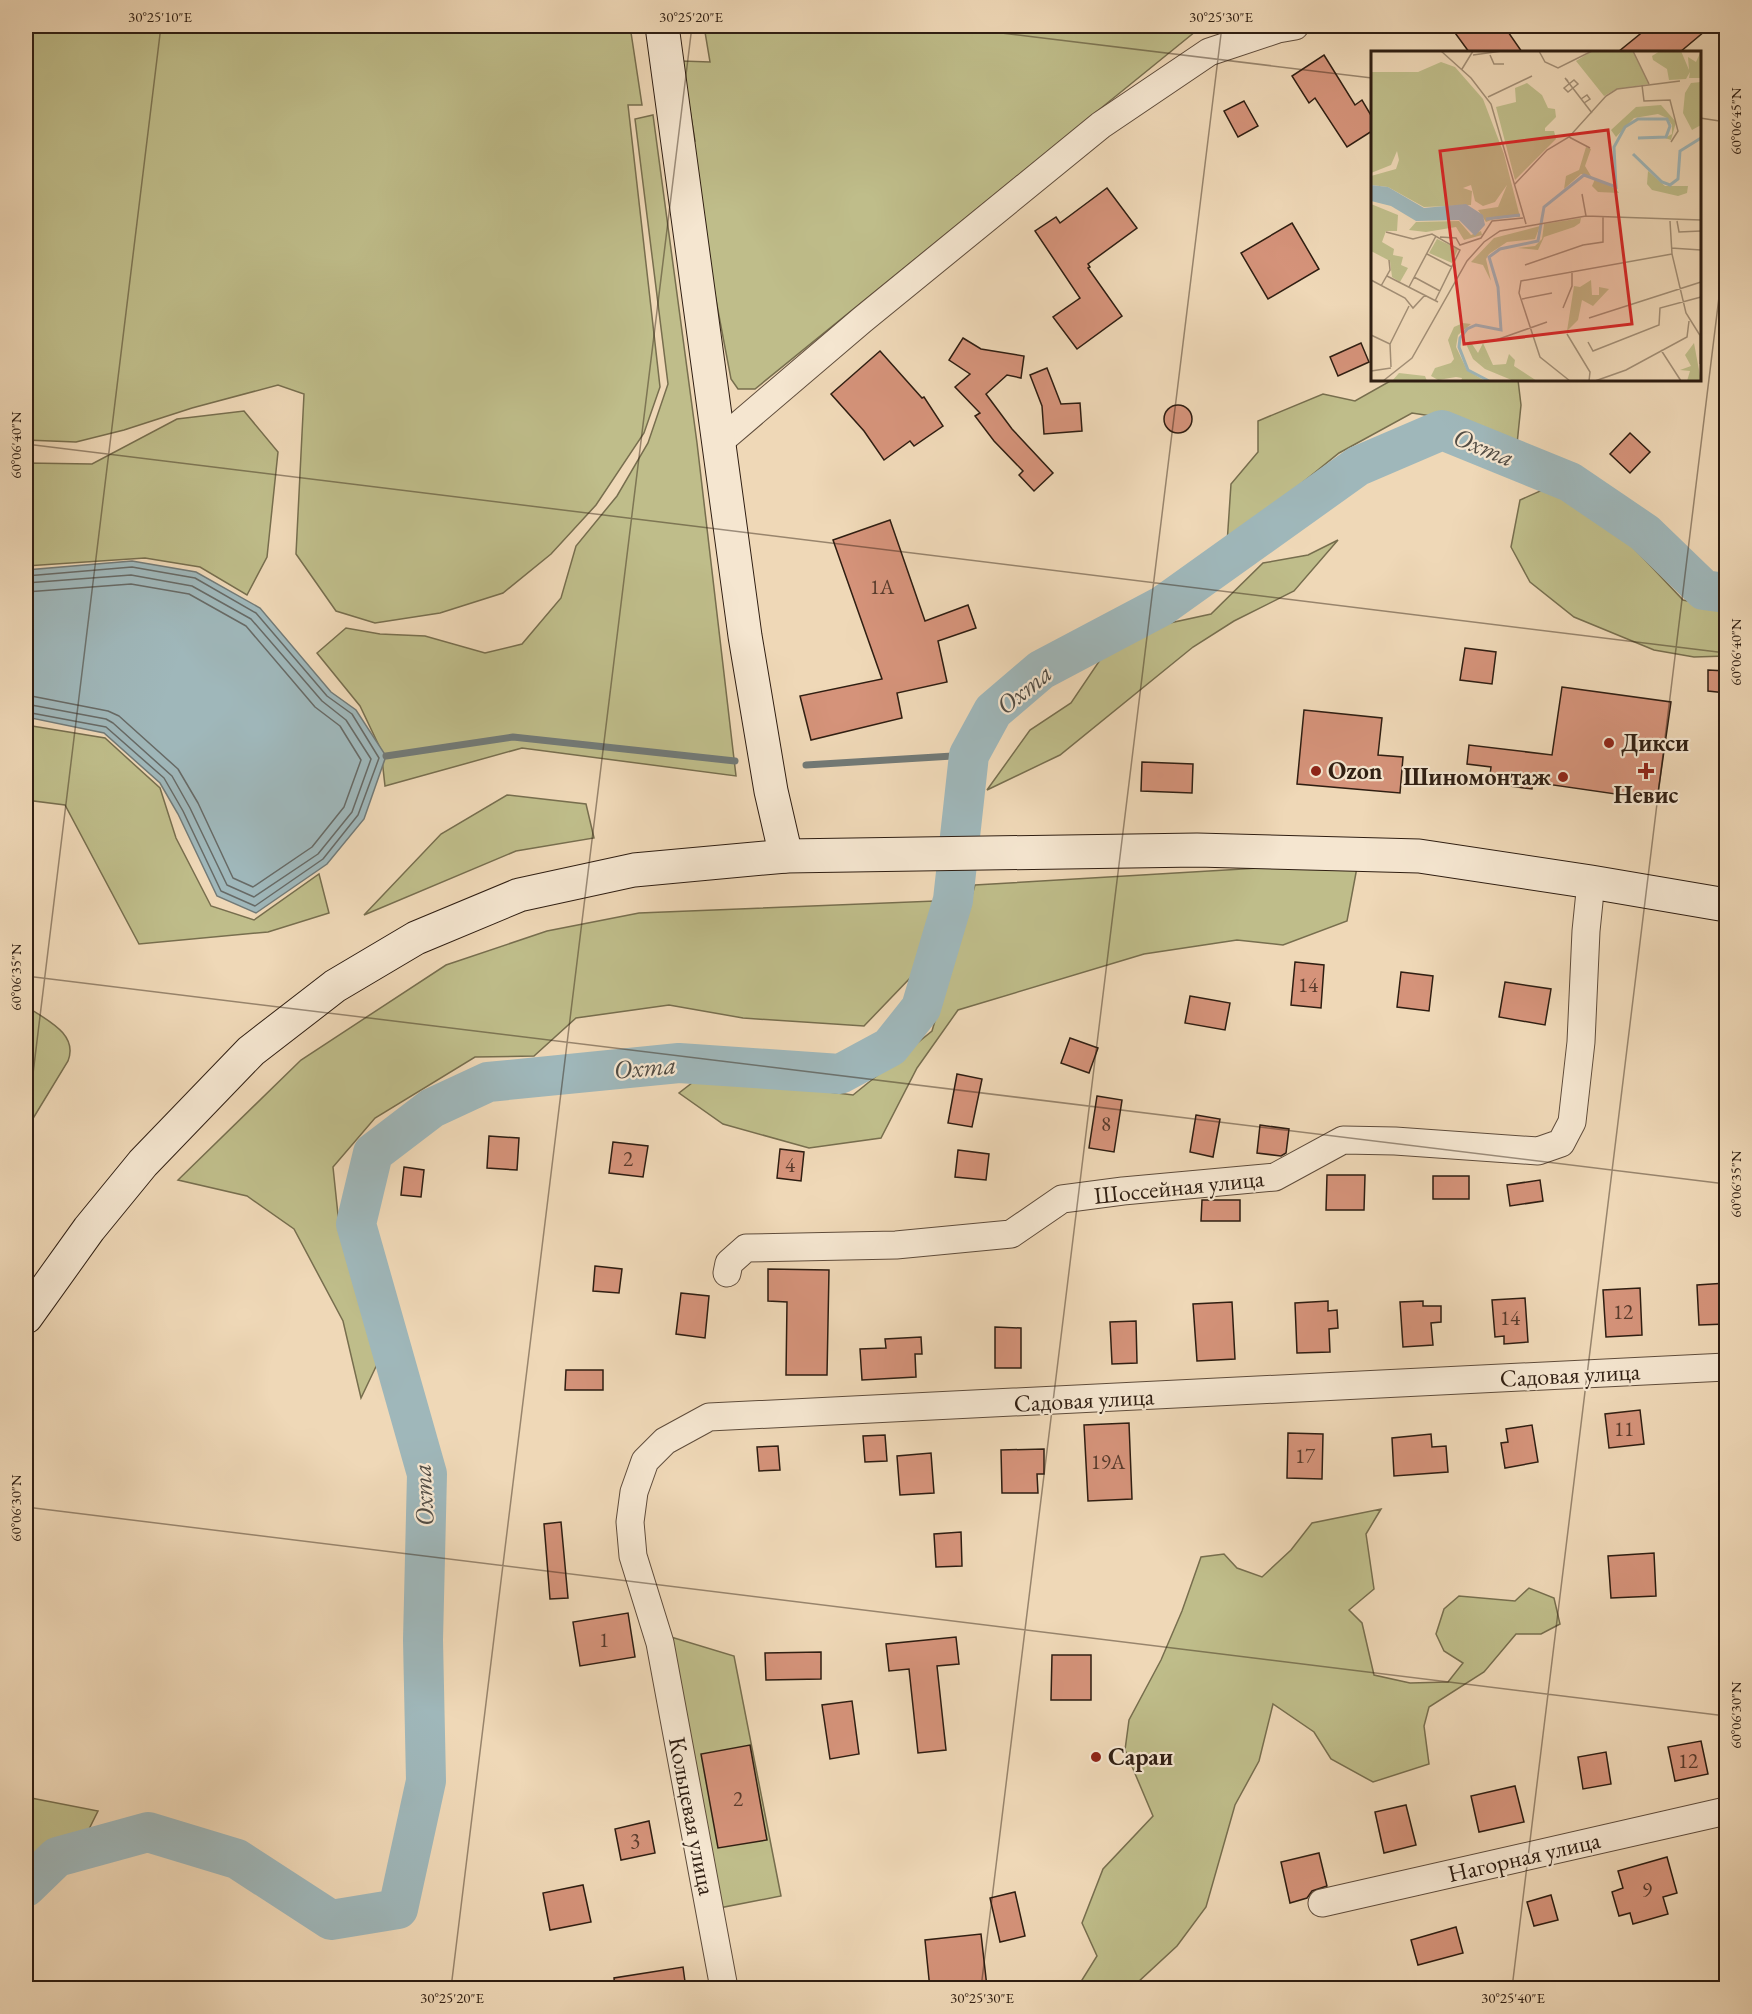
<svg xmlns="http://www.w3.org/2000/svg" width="1752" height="2014" viewBox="0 0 1752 2014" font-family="'EB Garamond',serif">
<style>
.green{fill:#bfbd8a;stroke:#776e4e;stroke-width:1.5}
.water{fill:#9fb7ba;stroke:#727a77;stroke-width:1.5}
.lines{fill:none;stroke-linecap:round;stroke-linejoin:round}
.shore{stroke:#676a66;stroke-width:1.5}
.stream{stroke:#727a77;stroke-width:7}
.river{stroke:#9fb7ba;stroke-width:40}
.building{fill:#d5937a;stroke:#2f1e12;stroke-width:1.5}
.street-casing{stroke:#5f4c3b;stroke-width:29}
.secondary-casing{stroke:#2f1e12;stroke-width:35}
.street{stroke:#f5e6d0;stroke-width:27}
.secondary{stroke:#f5e6d0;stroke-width:33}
.ticks{fill:none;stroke:#2f1e12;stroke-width:1.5;stroke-opacity:0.45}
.poi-dot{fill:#8f2418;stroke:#f5e6d0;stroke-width:2}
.labels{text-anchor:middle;stroke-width:4.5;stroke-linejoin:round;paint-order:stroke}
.number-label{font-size:21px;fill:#583b2c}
.poi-label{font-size:24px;font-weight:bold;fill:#2f1e12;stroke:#f5e6d0;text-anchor:start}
.street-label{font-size:24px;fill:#2f1e12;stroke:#f5e6d0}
.water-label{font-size:26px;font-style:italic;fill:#514c44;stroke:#f5e6d0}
.inset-river{fill:none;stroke:#9fb7ba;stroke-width:3}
.inset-road{fill:none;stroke:#a28e75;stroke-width:1.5}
.view{fill:#d62828;fill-opacity:0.15;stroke:#d62828;stroke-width:3}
.inset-edge{fill:none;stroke:#2f1e12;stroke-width:3}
.neatline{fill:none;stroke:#2f1e12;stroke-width:2}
.ticks-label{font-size:15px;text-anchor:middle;fill:#2f1e12}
</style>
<rect width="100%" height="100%" fill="#efd8b7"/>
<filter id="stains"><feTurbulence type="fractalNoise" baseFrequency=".00333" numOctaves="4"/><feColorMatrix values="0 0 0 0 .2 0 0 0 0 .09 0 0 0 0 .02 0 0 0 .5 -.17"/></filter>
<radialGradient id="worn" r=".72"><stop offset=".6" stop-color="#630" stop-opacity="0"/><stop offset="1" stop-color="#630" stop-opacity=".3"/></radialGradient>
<g class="green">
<path d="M26 26H630L642 105H628L660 387 644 433 596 505 551 554 503 593 440 613 375 623 336 611 296 554 304 394 278 385 192 408 124 430 76 442 26 440Z"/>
<path d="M704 26H1200L1201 27 755 389H738L731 379 686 142 695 141 682 61 710 62Z"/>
<path d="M653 115 697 443 736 776 522 748 385 786 381 750 360 706 317 653 346 628 380 634 425 636 485 653 522 644 561 598 576 546 617 496 648 443 668 384 635 119Z"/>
<path d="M1392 380H1518L1521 405 1517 444 1471 422 1412 413 1339 453 1227 544 1231 484 1258 452V421L1323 394 1355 401Z"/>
<path d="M244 411 278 452 267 557 247 595 200 567 145 558 26 566V463L92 464 177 419Z"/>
<path d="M1549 487 1611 524 1683 600 1726 609V656L1694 657 1654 650 1574 617 1530 582 1511 547 1520 500Z"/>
<path d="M1338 540 1294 591 1234 621 1193 647 1060 755 987 790 1030 730 1071 703 1102 657 1156 626 1211 614 1263 563 1308 555Z"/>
<path d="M26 725 105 738 160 788 176 838 211 906 254 920 319 874 329 913 268 932 139 944 65 805 26 800Z"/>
<path d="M507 795 586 804 594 838 516 851 364 915 441 834Z"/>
<path d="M1358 862 1347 921 1283 945 1237 940 1144 954 958 1010 917 1068 881 1138 809 1148 723 1124 679 1093 701 1076 853 1095 932 1031 975 885Z"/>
<path d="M935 901 911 977 864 1026 743 1018 669 1005 576 1018 534 1056 475 1057 375 1118 333 1167 340 1234 361 1269 370 1324 381 1356 361 1398 343 1321 294 1229 247 1196 178 1180 301 1060 446 965 547 931 639 913Z"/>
<path d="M26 1006C44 1019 79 1033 68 1061L26 1130Z"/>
<path d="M1381 1509 1366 1534 1374 1589 1349 1610 1362 1623 1374 1675 1410 1683 1448 1682 1463 1663 1444 1651 1436 1634 1444 1609 1459 1596 1515 1601 1529 1588 1554 1598 1560 1624 1541 1634H1516L1484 1672 1429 1707 1424 1726 1429 1764 1373 1782 1331 1759 1314 1732 1273 1704 1259 1761 1235 1805 1206 1907 1177 1946 1138 1982 1121 1988H1077L1097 1956 1082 1923 1103 1869 1153 1816 1125 1750 1129 1720 1161 1660 1182 1611 1201 1557 1224 1554 1237 1568 1262 1577 1291 1550 1312 1523Z"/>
<path d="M671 1637 734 1656 781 1896 719 1908Z"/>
<path d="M26 1797 98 1811 87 1833 50 1843 26 1861Z"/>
</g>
<path class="water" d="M132 561 196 572 260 608 331 692 356 710 386 756 364 819 327 864 256 913 217 896 178 814 160 783 104 733 26 717V570Z"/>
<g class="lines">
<g class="shore">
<path d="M26 576 132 567 195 578 256 613 327 696 352 714 379 758 358 815 323 859 255 906 221 891 183 811 164 778 106 727 26 712"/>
<path d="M26 583 131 575 192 586 251 619 322 701 346 720 371 759 352 812 318 854 254 897 227 885 190 808 172 776 113 723 106 719 26 704"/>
<path d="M26 592 131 584 189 594 246 626 315 707 340 726 361 760 344 807 312 847 253 887 233 878 198 803 178 769 119 716 108 711 26 695"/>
</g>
<g class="stream">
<path d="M386 756 513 737 735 761"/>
<path d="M806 765 969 755"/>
</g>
<path class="river" d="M26 1887 57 1857 148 1832 237 1859 331 1920 398 1909 426 1781 423 1640 427 1474 356 1224 373 1153 432 1108 488 1082 679 1063 840 1074 890 1047 921 1008 953 900 969 755 993 711 1041 670 1162 606 1358 466 1442 430 1570 482 1645 533 1704 590 1726 593"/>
</g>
<g class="building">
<path d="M1450 26H1504L1522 52H1469Z"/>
<path d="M1650 26H1711L1680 52H1618Z"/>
<path d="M1324 55 1355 105 1362 100 1372 117V131L1347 147 1315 98 1309 103 1292 76Z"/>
<path d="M1244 101 1258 126 1238 137 1224 111Z"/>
<path d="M1107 188 1137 228 1088 264 1090 267 1088 268 1122 316 1077 349 1053 317 1080 298 1035 231 1056 217 1060 223Z"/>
<path d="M1292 223 1319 269 1268 299 1241 253Z"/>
<path d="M963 338 981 349 1024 356 1021 378 1007 375 986 394 1012 429 1053 473 1034 491 1019 475 1023 471 994 441 975 416 980 413 955 387 970 374 949 360Z"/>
<path d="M1361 343 1369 362 1338 376 1330 357Z"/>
<path d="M880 351 922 398 924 397 943 426 914 446 910 441 884 460 864 431 831 394Z"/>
<path d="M1047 368 1061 404 1080 403 1082 431 1044 434 1042 406 1030 375Z"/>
<circle cx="1178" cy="419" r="14"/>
<path d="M1630 433 1650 452 1630 473 1610 454Z"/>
<path d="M890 520 925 621 968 605 976 628 938 641 947 682 897 693 902 718 811 740 800 696 882 679 833 540Z"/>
<path d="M1465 648 1496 652 1492 684 1460 680Z"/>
<path d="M1708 670 1726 671V693L1708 691Z"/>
<path d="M1562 687 1671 702 1657 800 1533 782 1532 789 1489 783 1491 767 1467 764 1469 745 1552 755Z"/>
<path d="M1304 710 1382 718 1378 755 1403 757 1400 793 1297 784Z"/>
<path d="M1142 762 1193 764 1192 793 1141 791Z"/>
<path d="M1295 962 1324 965 1321 1008 1291 1005Z"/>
<path d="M1401 972 1433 976 1429 1011 1397 1007Z"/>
<path d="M1505 982 1551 989 1545 1025 1499 1017Z"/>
<path d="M1190 996 1230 1003 1225 1030 1185 1023Z"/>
<path d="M1070 1038 1098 1048 1089 1073 1061 1063Z"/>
<path d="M957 1074 982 1079 972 1127 948 1123Z"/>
<path d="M1097 1096 1122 1100 1114 1152 1089 1148Z"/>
<path d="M1196 1115 1220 1119 1213 1157 1190 1152Z"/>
<path d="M1260 1125 1289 1129 1286 1153 1281 1156 1257 1153Z"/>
<path d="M489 1136 519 1138 517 1170 487 1168Z"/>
<path d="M613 1142 648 1146 643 1177 609 1173Z"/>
<path d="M780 1149 804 1152 801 1181 777 1178Z"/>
<path d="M958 1150 989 1154 986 1180 955 1177Z"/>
<path d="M404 1167 424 1170 421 1197 401 1195Z"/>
<path d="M1327 1175H1365L1364 1210H1326Z"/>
<rect x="1433" y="1176" width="36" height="23"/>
<path d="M1540 1180 1543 1201 1510 1206 1507 1185Z"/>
<path d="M1202 1200H1240V1221H1201Z"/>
<path d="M595 1266 622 1269 619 1293 593 1291Z"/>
<path d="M768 1269 829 1270 827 1375H786L787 1302 768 1301Z"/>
<path d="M1726 1283V1324L1699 1325 1697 1285Z"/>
<path d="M1640 1288 1642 1335 1606 1337 1603 1290Z"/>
<path d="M681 1293 709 1296 705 1338 676 1334Z"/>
<path d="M1525 1298 1528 1342 1504 1344V1336L1495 1337 1492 1300Z"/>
<path d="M1328 1301V1311L1337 1310 1338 1328 1329 1329 1330 1352 1297 1353 1295 1303Z"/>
<path d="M1423 1301V1306H1441V1322L1431 1323 1433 1345 1403 1347 1400 1302Z"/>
<path d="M1232 1302 1235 1359 1197 1361 1193 1304Z"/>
<path d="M1136 1321 1137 1363 1112 1364 1110 1322Z"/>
<path d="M995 1327 1021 1328V1368H995Z"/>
<path d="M921 1337 922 1354H915L916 1377 862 1380 860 1349 886 1348 885 1339Z"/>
<path d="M566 1370H603V1390H565Z"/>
<path d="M1640 1410 1644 1444 1609 1448 1605 1414Z"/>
<path d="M1129 1423 1132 1499 1088 1501 1084 1425Z"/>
<path d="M1532 1425 1538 1462 1505 1468 1501 1443 1508 1442 1506 1429Z"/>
<path d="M1288 1433 1323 1434 1322 1479 1287 1478Z"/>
<path d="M1431 1434 1432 1447 1446 1446 1448 1472 1394 1476 1392 1438Z"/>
<path d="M885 1435 887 1461 865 1462 863 1436Z"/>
<path d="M778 1446 780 1470 759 1471 757 1447Z"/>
<path d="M1044 1449V1474H1037L1038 1493H1002L1001 1450Z"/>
<path d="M931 1453 934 1493 900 1495 897 1456Z"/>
<path d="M561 1522 568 1598 550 1599 544 1524Z"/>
<path d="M961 1532 962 1566 936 1567 934 1534Z"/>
<path d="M1654 1553 1656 1596 1611 1598 1608 1556Z"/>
<path d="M628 1613 635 1657 580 1666 573 1622Z"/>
<path d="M956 1637 959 1664 937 1666 946 1750 918 1753 909 1669 889 1671 886 1644Z"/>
<path d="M821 1652V1679L766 1680 765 1653Z"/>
<path d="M1052 1655H1091V1700H1051Z"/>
<path d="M852 1701 859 1754 830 1759 822 1705Z"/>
<path d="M1701 1741 1708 1774 1675 1781 1668 1747Z"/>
<path d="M750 1745 767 1840 718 1848 701 1754Z"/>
<path d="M1606 1752 1611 1784 1583 1789 1578 1757Z"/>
<path d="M1515 1786 1524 1822 1479 1832 1471 1796Z"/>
<path d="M1406 1805 1416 1845 1384 1853 1375 1812Z"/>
<path d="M649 1821 655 1853 621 1860 615 1829Z"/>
<path d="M1319 1853 1327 1886 1312 1891 1307 1898 1290 1903 1281 1862Z"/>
<path d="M1667 1857 1677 1893 1663 1897 1668 1914 1633 1924 1630 1913 1619 1916 1612 1892 1623 1888 1618 1871Z"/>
<path d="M583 1885 591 1922 550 1930 543 1893Z"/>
<path d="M1015 1892 1025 1936 1000 1942 990 1898Z"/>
<path d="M1551 1895 1558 1920 1534 1926 1527 1902Z"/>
<path d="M1456 1927 1463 1953 1418 1965 1411 1940Z"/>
<path d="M981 1934 987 1987 930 1989 925 1940Z"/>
<path d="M683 1967 686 1989H615L614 1978Z"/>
</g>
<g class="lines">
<g class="street-casing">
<g id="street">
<path d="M719 442 862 320 1101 125 1209 52 1278 29 1295 26"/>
<path d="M727 1273 729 1263 746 1248 896 1245 1011 1234 1062 1199 1123 1191 1275 1177 1343 1140 1395 1141 1538 1151 1561 1143 1572 1122 1581 1042 1586 931 1591 882"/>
<path d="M1322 1903 1726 1811"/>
<path d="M724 1988 660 1643 633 1556 630 1522 634 1492 645 1461 665 1441 709 1417 1726 1367"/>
</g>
</g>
<g class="secondary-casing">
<g id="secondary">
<path d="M662 26 745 636 771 791 786 856"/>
<path d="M26 1317 89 1229 143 1163 251 1051 335 986 416 938 519 895 634 870 786 856 1197 850 1419 856 1591 882 1726 905"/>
</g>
</g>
<use href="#street" class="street"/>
<use href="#secondary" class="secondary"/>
</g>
<path class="ticks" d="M943 26 1372 78M1700 118 1726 122M26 444 1726 653M26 976 1726 1184M26 1131 161 26M26 1507 1726 1716M451 1988 692 26M981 1988 1222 26M1512 1988 1726 240"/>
<g class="poi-dot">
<circle cx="1609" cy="743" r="6"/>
<circle cx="1316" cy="771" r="6"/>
<path d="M1643 762h6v6h6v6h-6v6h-6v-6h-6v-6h6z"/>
<circle cx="1563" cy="777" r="6"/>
<circle cx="1096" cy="1757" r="6"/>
</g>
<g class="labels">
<g class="number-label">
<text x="882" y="594">1А</text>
<text x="1308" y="992">14</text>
<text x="1106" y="1131">8</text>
<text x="628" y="1166">2</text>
<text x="790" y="1172">4</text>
<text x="1623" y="1319">12</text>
<text x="1510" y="1325">14</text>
<text x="1624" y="1436">11</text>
<text x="1305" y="1463">17</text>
<text x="1108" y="1469">19А</text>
<text x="604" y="1647">1</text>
<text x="1688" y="1768">12</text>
<text x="738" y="1806">2</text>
<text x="635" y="1848">3</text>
<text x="1647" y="1897">9</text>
</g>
<g class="poi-label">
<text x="1621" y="751">Дикси</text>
<text x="1328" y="779">Ozon</text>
<text x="1551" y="785" text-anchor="end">Шиномонтаж</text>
<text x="1646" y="803" text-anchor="middle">Невис</text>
<text x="1108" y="1765">Сараи</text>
</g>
<g class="street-label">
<text transform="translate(1179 1187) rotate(-6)" y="8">Шоссейная улица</text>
<text transform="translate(1570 1375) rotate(-3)" y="8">Садовая улица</text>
<text transform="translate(1084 1400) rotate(-3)" y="8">Садовая улица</text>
<text transform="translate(692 1816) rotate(79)" y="8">Кольцевая улица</text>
<text transform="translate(1524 1857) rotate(-13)" y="8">Нагорная улица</text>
</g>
<g class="water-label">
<text transform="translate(1484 447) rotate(22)" y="9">Охта</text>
<text transform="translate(1024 689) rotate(-39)" y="9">Охта</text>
<text transform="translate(645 1067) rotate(-5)" y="9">Охта</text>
<text transform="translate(423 1495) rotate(-93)" y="9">Охта</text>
</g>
</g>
<g transform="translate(1371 51)">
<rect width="330" height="330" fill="#efd8b7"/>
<path d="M221 0H262L278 33 245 38 233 45 205 10ZM289 0H310L318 19 317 6 325 11 330 0V27H318L319 21 315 28 298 29 296 18 282 9 281 5ZM70 11 84 16 112 48 133 103 149 166H128L115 171 107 159 127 156 136 134 124 151 112 155 104 150 100 134 92 137 101 140 100 154 53 156 17 136 0 134V125L25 118 28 109 26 100 20 114 0 122V21H47ZM330 31V74L321 79 312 62 314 42 320 32ZM156 32 171 44 177 57 184 58 185 66 174 77V80H183L185 88 144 129 125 56 145 51 144 37ZM290 54 305 71 300 89 294 87 301 83V74L296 67 287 63 263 67 245 86 240 79 265 56ZM215 96 220 98 214 115 220 125 210 123 193 138 195 125 208 119ZM277 120 294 135H317L316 142 307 145 281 139 276 133ZM224 128 245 138 248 142 227 141 221 135ZM0 153 27 164 26 180H15L11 191 23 198 22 204 32 206 30 214 37 217 29 231 21 226 19 210 0 200ZM210 167 209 172 203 176 173 186 167 199 147 197 164 195 171 188 173 173ZM88 170 100 184 110 180 111 184 93 189 85 176 55 181 38 179 45 171ZM169 175 164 188 136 191 118 203 115 208 120 230 112 214 100 211 123 187ZM66 188 87 198 81 212 58 202ZM220 229 221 244H228V236L238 238 222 255 211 249 207 269 196 280 203 235 209 236ZM92 272 100 273 87 284 85 296 96 319 114 330H90L91 327 85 326 67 329 60 325 64 317 80 312 83 308 77 289 83 276ZM99 290 107 302 112 292 122 314 135 313 138 303 144 309 143 315 166 330H143L114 318 102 308 96 295ZM323 292 330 330H316L319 320 309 319 320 315 314 304ZM28 322 54 325 56 330H21Z" fill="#bfbd8a"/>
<path d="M0 134 17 136 53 157 95 153 112 164 114 174 104 185 88 169 45 170 20 155 0 150Z" fill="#9fb7ba"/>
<path class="inset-river" d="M262 103 291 131 299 134 307 128 309 100 330 87M115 168 149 164M118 330 97 319 88 296 89 287 96 278 105 274 130 279 127 236 118 206 129 198 167 190 173 156 213 124 245 136 243 96 254 76 267 68H296L299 75 295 86 267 87"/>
<path class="inset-road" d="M70 0 100 27 120 53 155 173M168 0 174 11 187 17 221 0M262 0 278 33M102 4 131 0M119 4 123 13H133M91 18 102 0M203 29 207 33 197 41 193 37ZM197 30 194 27 221 62M271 34 273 50 299 49 307 80 300 91M117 46 161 25M210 48 216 44 219 48 213 52M198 86 219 97M143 134 176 99 198 86 235 45 246 38 309 30M211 143 215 165M299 170 301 203 315 262 330 286M306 170 308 181 330 180M15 181 42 188 61 183 89 199 64 250M69 186 85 187 89 194 110 187 121 170 152 167M300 197 330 199M56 203 81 216M154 214 212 194 232 191V166M16 225 67 251M43 226 69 240M0 229 34 247 42 257 54 244M10 235 19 219 18 209M38 236 65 185M151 248 181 242M192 257 201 235V220M218 267 330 231M196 283 219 321 218 330M0 284 19 293 20 316M125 289 176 271M217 291 222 300 288 274 289 257 330 246M19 293 38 255M290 299 310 330M329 313V285M0 320 20 317M12 330 41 307 96 210 113 191 129 180 215 165 330 169M199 330 169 306 148 242 150 230 301 203M224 330 255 319 316 286 318 270"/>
<path class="view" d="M237 79 261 273 93 293 69 100Z"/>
<rect width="330" height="330" class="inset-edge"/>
</g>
<rect width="1752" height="2014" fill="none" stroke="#efd8b7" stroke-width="66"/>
<rect x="33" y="33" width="1686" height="1948" class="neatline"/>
<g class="ticks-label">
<text x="160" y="22">30°25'10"E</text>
<text x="691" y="22">30°25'20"E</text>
<text x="1221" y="22">30°25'30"E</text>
<text transform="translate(1736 121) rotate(-90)" y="5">60°06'45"N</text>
<text transform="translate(16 445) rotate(-90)" y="5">60°06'40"N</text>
<text transform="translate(1736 652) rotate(-90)" y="5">60°06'40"N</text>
<text transform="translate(16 977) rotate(-90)" y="5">60°06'35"N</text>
<text transform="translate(1736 1184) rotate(-90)" y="5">60°06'35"N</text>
<text transform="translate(16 1508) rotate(-90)" y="5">60°06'30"N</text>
<text transform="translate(1736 1715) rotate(-90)" y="5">60°06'30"N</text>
<text x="452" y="2003">30°25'20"E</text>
<text x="982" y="2003">30°25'30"E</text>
<text x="1513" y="2003">30°25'40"E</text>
</g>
<rect width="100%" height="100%" filter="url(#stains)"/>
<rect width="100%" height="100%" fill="url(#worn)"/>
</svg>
